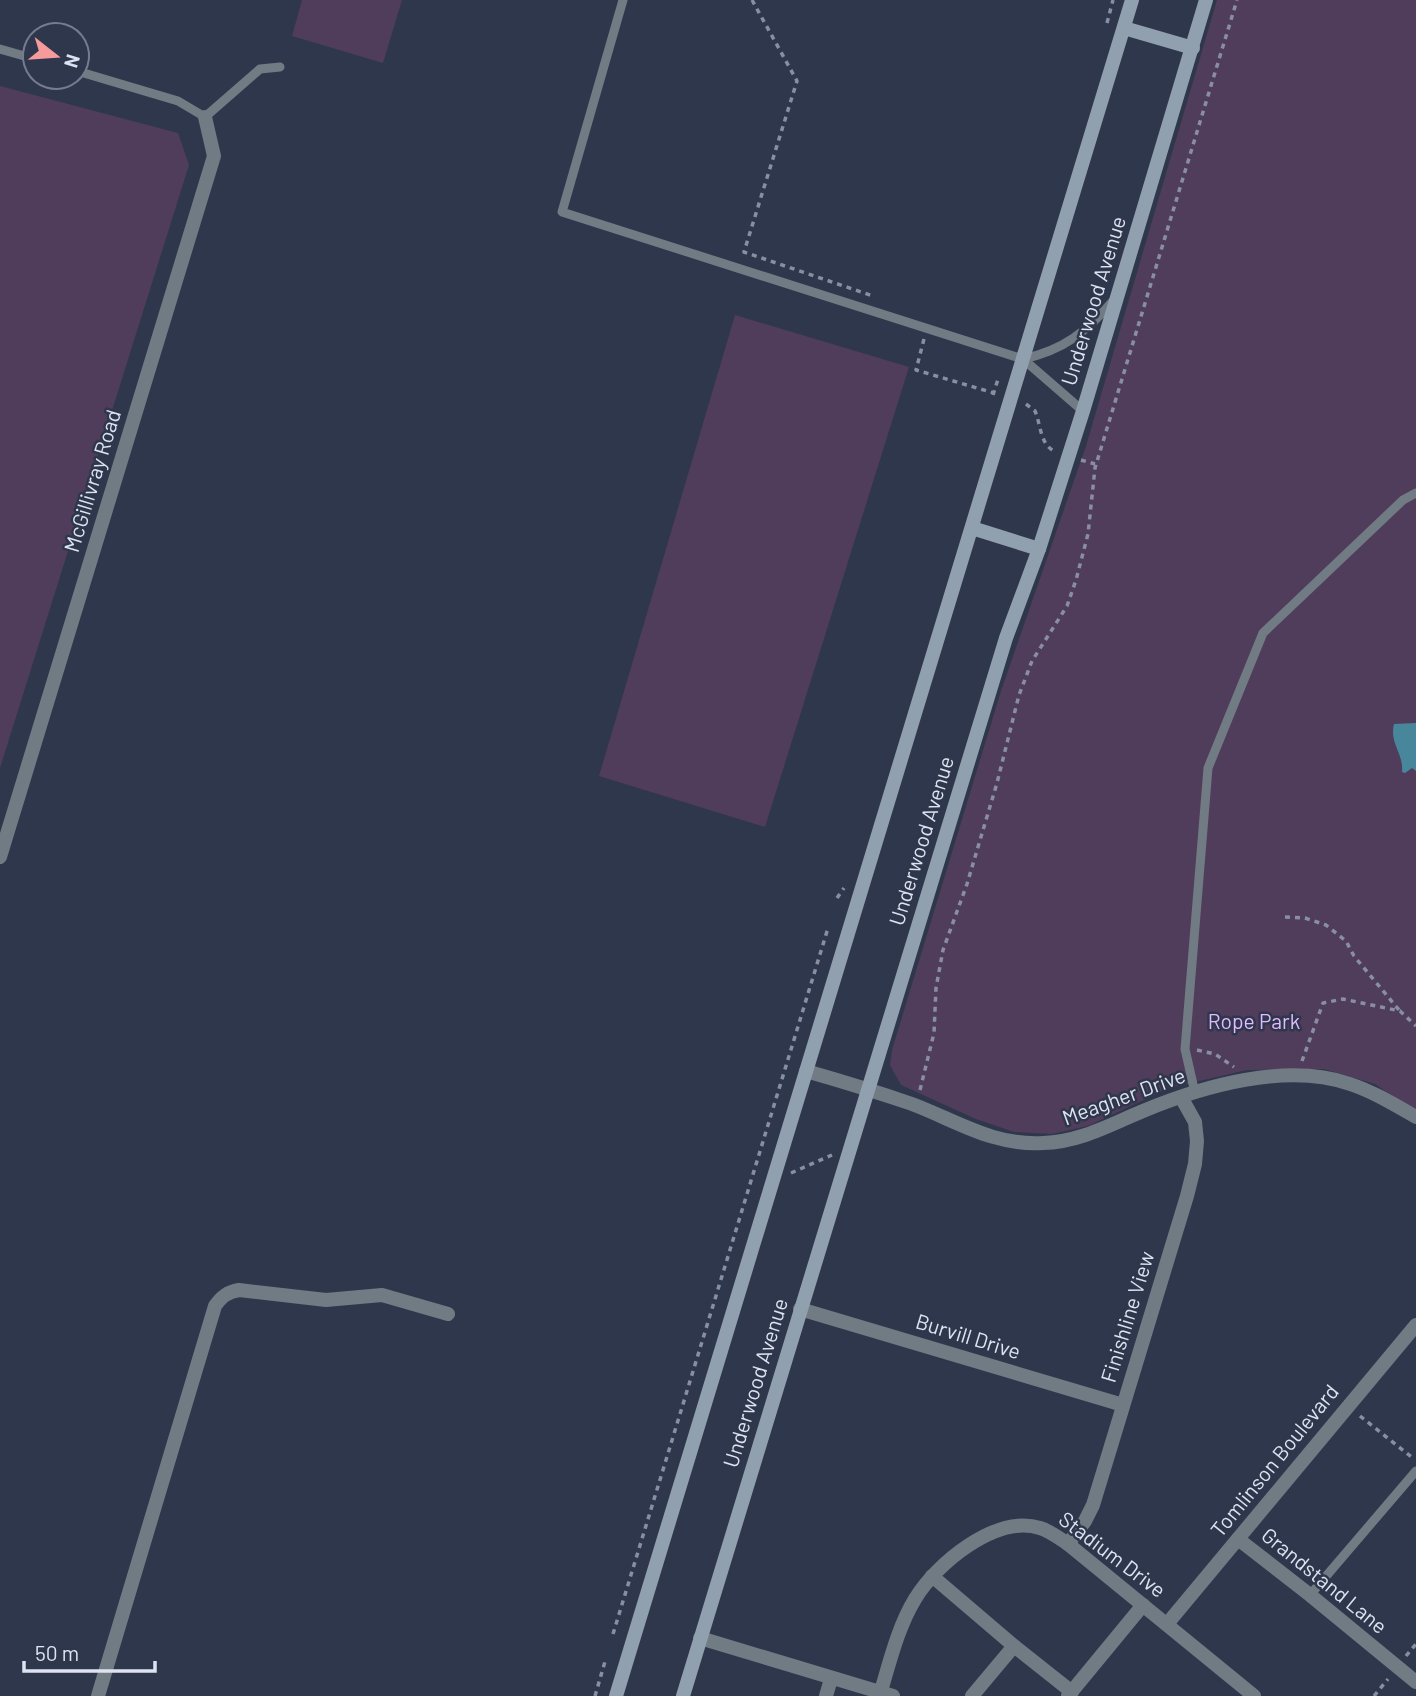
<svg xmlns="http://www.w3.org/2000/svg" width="1416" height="1696" viewBox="0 0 1416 1696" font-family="Barlow,sans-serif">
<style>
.green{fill:#503d5c}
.water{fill:#48869b}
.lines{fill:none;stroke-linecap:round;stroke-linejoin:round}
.path{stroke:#888fa1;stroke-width:3.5;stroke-dasharray:5 5;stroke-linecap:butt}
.lane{stroke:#717b83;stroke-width:9}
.street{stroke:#717b83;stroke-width:14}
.secondary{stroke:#90a0ae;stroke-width:14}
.labels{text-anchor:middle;stroke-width:5;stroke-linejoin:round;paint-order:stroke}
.street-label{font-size:21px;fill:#dde3f1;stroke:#2f374d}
.park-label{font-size:21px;fill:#e3bafe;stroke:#2f374d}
</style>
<rect width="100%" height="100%" fill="#2f374d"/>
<g class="green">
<path d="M302 0H402L383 63 292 36Z"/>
<path d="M1217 0H1416V1112L1375 1084 1324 1069 1247 1070 1169 1088 1088 1126 1052 1134 1014 1132 976 1119 901 1085 890 1065 892 1050 1001 691 1086 446Z"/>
<path d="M0 86 178 133 189 165 0 768Z"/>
<path d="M735 315 909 367 765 827 599 776Z"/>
</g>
<path class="water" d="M1416 723V771L1412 768 1405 773 1402 772C1404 754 1389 743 1394 724Z"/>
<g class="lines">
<g class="path">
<path d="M752 0 797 81 744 252 873 296"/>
<path d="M1107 23 1113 0"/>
<path d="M924 339 916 370 994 393"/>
<path d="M993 395 999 376"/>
<path d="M1026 404 1035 411C1041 425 1040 444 1054 451"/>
<path d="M1081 460 1095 464"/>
<path d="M837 898 844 888"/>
<path d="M1285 917 1305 918 1326 925 1346 941 1354 956 1399 1010"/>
<path d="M1197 1050 1215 1054 1234 1067"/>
<path d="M1302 1061 1323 1003 1343 999 1400 1011 1416 1026"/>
<path d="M920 1090 934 1033 936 988 943 950 967 884 997 783 1019 695 1032 661 1067 606 1076 580 1088 534 1095 468 1237 0"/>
<path d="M791 1173 832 1155"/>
<path d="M1360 1416 1414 1459"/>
<path d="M613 1634 828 928"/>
<path d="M1406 1656 1416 1644"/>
<path d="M595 1696 606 1658"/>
<path d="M1374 1696 1388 1679"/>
</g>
<g class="lane">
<path d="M623 0 562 212 1023 359 1083 411"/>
<path d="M0 49 35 59"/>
<path d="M77 71 178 101 205 117 260 69 280 67"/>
<path d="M1023 359C1064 350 1086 332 1113 301"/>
<path d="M1195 1093 1185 1049 1208 768 1263 633 1403 500 1416 493"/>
<path d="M1310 1595 1416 1471"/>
</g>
<g class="street">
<path d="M0 857 214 156 205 117"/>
<path d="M806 1071C841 1081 877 1092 912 1104 957 1121 993 1146 1043 1143 1080 1142 1109 1125 1143 1111 1203 1086 1286 1062 1350 1084 1374 1092 1395 1105 1416 1117"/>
<path d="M800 1309 1123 1405"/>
<path d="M1238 1539 1310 1595 1416 1682"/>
<path d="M1068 1544 1085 1521 1093 1505 1187 1196 1195 1164 1197 1141 1195 1122 1181 1097"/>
<path d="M932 1576 1014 1646 1072 1692"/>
<path d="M1167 1624 1416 1325"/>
<path d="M700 1638 893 1696"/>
<path d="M881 1691C890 1661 898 1627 915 1599 936 1564 996 1514 1040 1528 1050 1531 1059 1538 1068 1544L1254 1696"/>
<path d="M98 1696 215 1306C222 1296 228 1292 239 1290L326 1300 382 1295 448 1314"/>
<path d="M826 1696 831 1679"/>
<path d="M972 1696 1014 1646"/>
<path d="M1068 1696 1143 1605"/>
</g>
<g class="secondary">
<path d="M1124 28 1193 48"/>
<path d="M972 528 1039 549"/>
<path d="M616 1696 1132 0"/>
<path d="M683 1696 1006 638 1039 549 1083 411 1206 0"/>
</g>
</g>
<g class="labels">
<g class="street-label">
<text transform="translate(1094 301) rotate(-73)" y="7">Underwood Avenue</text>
<text transform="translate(93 481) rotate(-73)" y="7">McGillivray Road</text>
<text transform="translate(922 841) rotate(-73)" y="7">Underwood Avenue</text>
<text transform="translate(1124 1097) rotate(-20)" y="7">Meagher Drive</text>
<text transform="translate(1128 1317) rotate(-73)" y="7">Finishline View</text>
<text transform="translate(968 1337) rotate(17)" y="7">Burvill Drive</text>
<text transform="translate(756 1383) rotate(-73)" y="7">Underwood Avenue</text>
<text transform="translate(1275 1461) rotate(-51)" y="7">Tomlinson Boulevard</text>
<text transform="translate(1112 1555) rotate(37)" y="7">Stadium Drive</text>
<text transform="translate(1324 1581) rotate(39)" y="7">Grandstand Lane</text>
</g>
<g class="park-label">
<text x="1254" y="1029">Rope Park</text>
</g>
</g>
<g transform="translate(56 56) rotate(107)"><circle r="33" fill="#2f374d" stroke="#757c8f" stroke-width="2"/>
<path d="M0-5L12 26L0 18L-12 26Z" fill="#f59b9c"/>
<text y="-10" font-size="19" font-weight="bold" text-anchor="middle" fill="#dde3f1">N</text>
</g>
<path d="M24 1661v10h131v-10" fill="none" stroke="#dde3f1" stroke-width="3.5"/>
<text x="35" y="1661" font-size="21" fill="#dde3f1" stroke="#2f374d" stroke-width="5" paint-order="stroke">50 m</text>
</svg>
